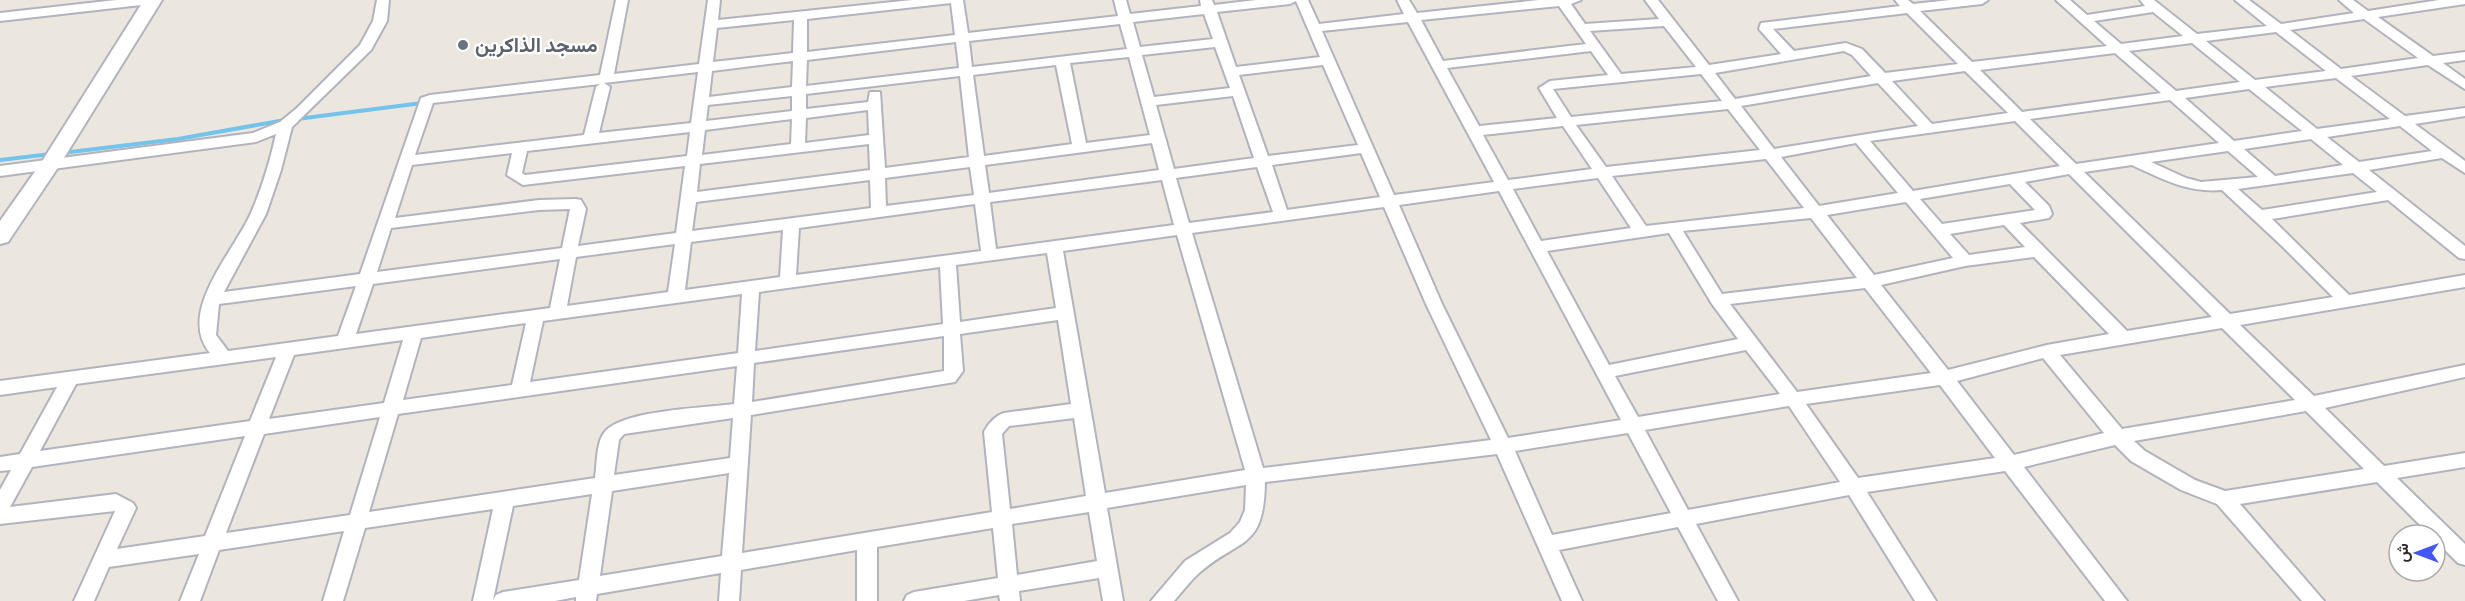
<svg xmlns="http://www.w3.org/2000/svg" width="2465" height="601" viewBox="0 0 2465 601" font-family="'Exo 2',Vazirmatn,sans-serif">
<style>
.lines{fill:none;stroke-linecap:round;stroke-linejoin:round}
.stream{stroke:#74c3eb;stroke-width:4}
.street-casing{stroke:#b1b3be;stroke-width:4}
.secondary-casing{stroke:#b1b3be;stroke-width:4}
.street{fill:#fff;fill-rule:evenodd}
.secondary{fill:#fff;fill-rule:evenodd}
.worship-dot{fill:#6b7280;stroke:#fff;stroke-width:2}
.labels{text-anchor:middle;stroke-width:4.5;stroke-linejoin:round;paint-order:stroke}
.worship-label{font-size:20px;font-weight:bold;fill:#5b616d;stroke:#fff;text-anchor:start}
</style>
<rect width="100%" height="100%" fill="#ece7de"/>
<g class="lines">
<g class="stream">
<path d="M297 119 422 103"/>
<path d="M62 153 178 139 285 120"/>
<path d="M0 160 51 154"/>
</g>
<g class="street-casing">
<g id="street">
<path d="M116 0H156L150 4 0 21V13Z"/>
<path d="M377 0H389L387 21 371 50 292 127 281 170 266 214 224 292 360 274 421 98 430 95 600 75 616 0H628L614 74 699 64 708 0H720L718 20 912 0H963L968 33 1118 16 1114 0H1126L1130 14 1201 6 1200 0H1212L1214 5 1256 0H1308L1319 24 1404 14 1397 0H1409L1417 13 1539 0H1581L1571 4 1585 24 1659 19 1645 0H1658L1709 65 1781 54 1759 29 1761 23 1900 6 1895 0H1908L1913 4 1950 0H1988L1982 4 1920 11 1972 62 2107 46 2056 0H2070L2087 15 2145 6 2140 0H2154L2197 34 2267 26 2235 0H2249L2281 24 2354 13 2339 0H2353L2368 11 2439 0H2465V4L2378 17 2433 56 2465 52V60L2443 63 2465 79V89L2428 65 2351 76 2405 116 2465 108V116L2415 124 2465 161V173L2442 158 2369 170 2465 246V259L2459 258 2388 200 2272 219 2349 295 2465 275V287L2240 325 2314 396 2465 365V377L2325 408 2384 466 2465 453V467L2397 478 2465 544V565L2458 563 2435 540V535H2430L2377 482 2240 504 2324 601H2302L2217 504 2181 490 2131 461 2115 445 2024 467 2127 601H2105L2005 471 1867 492 1936 601H1915L1849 495 1696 524 1738 601H1718L1678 527 1559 550 1582 601H1562L1497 454 1265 482C1264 551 1240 537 1199 573 1190 581 1182 592 1174 601H1151L1185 561 1230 533 1240 522 1245 510 1246 485 1107 508 1123 601H1103L1099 578 1019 591 1020 601H1000L999 595 964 601H904L907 595 914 592 998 578 993 528 877 547V601H857V550L741 570 739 601H719L721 573 597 594 596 601H576V597L555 601H473L493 509 365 528 343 601H323L344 531 219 550 200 601H180L199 554 109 567 94 601H74L115 511 0 524V490L11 470 0 471V457L20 454 57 387 0 395V381L210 353C176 312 234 252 251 213 262 188 270 161 276 134L256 142 0 176V166L253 133 280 122 297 108 360 45 373 21ZM1296 1 1320 57 1236 67 1217 12 1290 4ZM951 3 955 35 807 52V19ZM1559 6 1586 44 1443 61 1421 20ZM2153 12 2183 36 2121 44 2094 21ZM1907 13 1958 64 1885 73 1862 49 1846 43 1794 51 1773 29ZM1204 14 1213 39 1140 47 1133 22ZM2364 19 2418 58 2341 69 2290 30ZM794 20 793 53 713 62 717 28ZM1408 22 1494 182 1394 195 1322 31ZM1120 24 1127 49 972 67 969 41ZM1664 26 1696 67 1621 74 1590 31ZM2276 32 2326 71 2255 80 2206 41ZM956 42 959 68 806 86 807 60ZM2192 43 2240 82 2176 91 2129 51ZM1215 47 1230 88 1154 97 1142 55ZM1591 51 1608 75 1550 81 1539 88 1557 118 1479 126 1447 68ZM1844 51 1852 55 1871 76 1735 99 1715 73ZM2115 53 2161 93 2022 112 1980 70ZM1129 57 1150 135 1086 143 1070 63ZM793 61 792 87 709 97 712 71ZM1056 65 1072 144 984 156 973 75ZM1323 65 1358 145 1268 156 1239 75ZM1965 71 2008 113 1932 124 1892 81ZM698 72 691 123 599 133 610 87 604 83ZM1701 74 1722 101 1571 117 1553 89ZM960 76 969 157 885 168 880 92H870L868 102 806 109V94ZM2336 78 2390 119 2317 129 2265 87ZM1878 83 1918 126 1774 149 1741 106ZM600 84 596 87 584 135 415 155 433 103ZM2249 89 2302 131 2234 141 2185 98ZM792 96V111L706 121 708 105ZM1233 96 1254 158 1174 169 1156 105ZM2170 100 2219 143 2076 164 2030 119ZM1728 109 1760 150 1606 167 1576 125ZM868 110 869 135 805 143 806 118ZM792 119 791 144 702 155 705 130ZM2015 121 2060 166 1913 191 1870 141ZM1563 126 1592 169 1508 180 1483 135ZM2400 126 2432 151 2359 162 2327 137ZM690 132 687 156 525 175 522 173 527 151ZM2311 139 2343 165 2275 176 2244 149ZM1152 143 1159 170 989 193 985 165ZM1856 143 1898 193 1819 206 1781 157ZM869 144 870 170 697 192 700 164ZM2228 151 2258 177 2201 182 2186 178 2151 162ZM512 153 507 175 523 185 685 166 676 233 578 246 586 209 581 200 576 199 539 200 395 218 412 165ZM1361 153 1380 197 1287 210 1272 165ZM1766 159 1804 208 1646 226 1612 176ZM2132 165C2162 179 2188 193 2222 190L2282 246 2333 297 2230 314 2084 172ZM970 167 974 195 886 206 885 178ZM1257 167 1273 212 1189 223 1176 178ZM2353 173 2377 192 2262 210 2238 189ZM2069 174 2212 317 2127 331 2020 223 2049 218 2052 214 2049 206 2025 182ZM1598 178 1631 228 1541 241 1513 189ZM870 180 871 208 692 231 696 202ZM1162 180 1174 225 996 249 990 202ZM2010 184 2035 210 1942 224 1920 199ZM1499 191 1621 420 1508 438 1442 304 1399 205ZM1906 202 1953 258 1874 275 1827 215ZM975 204 981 251 796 275 799 228ZM1384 207 1426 304 1491 440 1263 468 1192 233ZM570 209 562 248 377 272 391 228 539 210ZM1811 218 1857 278 1722 294 1683 231ZM2004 225 2025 247 1969 255 1950 234ZM783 230 780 277 685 290 691 242ZM1669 233 1712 304 1738 339 1609 365 1547 251ZM1177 235 1245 470 1105 493 1063 251ZM675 244 668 292 567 306 576 257ZM1047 253 1056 308 960 322 956 265ZM2034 257 2109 334 2047 345 1948 370 1881 285 1965 266ZM560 259 550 308 356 334 373 284ZM940 267 943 324 755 351 759 292ZM356 286 338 336 228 351 216 335 219 304ZM1865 288 1931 373 1797 392 1730 304ZM742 294 738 353 530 382 543 321ZM1058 320 1071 404 1004 413C995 416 988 424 984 432L992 512 742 553 751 415 955 382 963 371 960 334ZM526 323 512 385 403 400 421 338ZM2222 328 2295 400 2122 429 2060 355ZM944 336V371L752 402 754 363ZM403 340 384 403 269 419 294 355ZM1746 350 1780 394 1638 417 1615 376ZM276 357 250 421 40 451 76 384ZM2043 358 2104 433 2014 455 1957 381ZM737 366 734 404C705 408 620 410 604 433 596 444 597 465 595 478L369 512 398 414ZM1940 385 1995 458 1858 478 1806 404ZM1789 406 1840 482 1688 510 1645 430ZM2306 411 2364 469 2225 491 2195 480 2145 451 2134 441ZM380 417 350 515 226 533 264 434ZM733 418 730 458 614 475 619 440 624 434ZM1074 418 1086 496 1010 509 1002 434 1009 426ZM1628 433 1671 513 1552 535 1515 451ZM245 436 205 536 117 549 136 508 133 503 116 494 10 507 32 467ZM729 473 722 556 600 576 612 491ZM592 494 579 580 503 592 496 595 493 600 513 506ZM1089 512 1097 561 1017 575 1012 524Z"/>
</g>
</g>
<g class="secondary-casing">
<path id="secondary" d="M144 0H162L59 166 8 242 0 244V221L41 163Z"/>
</g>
<use href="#street" class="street"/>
<use href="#secondary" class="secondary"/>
</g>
<circle class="worship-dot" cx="463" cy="45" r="6"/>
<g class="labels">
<g class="worship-label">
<text x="475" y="52">مسجد الذاكرين</text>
</g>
</g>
<g transform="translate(2417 553) rotate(270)"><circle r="28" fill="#ffffff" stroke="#aaaaaa" stroke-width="1.5"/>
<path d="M0-4.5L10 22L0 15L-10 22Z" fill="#4357f4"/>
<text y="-9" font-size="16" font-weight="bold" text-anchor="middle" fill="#2b2b2b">ش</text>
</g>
</svg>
